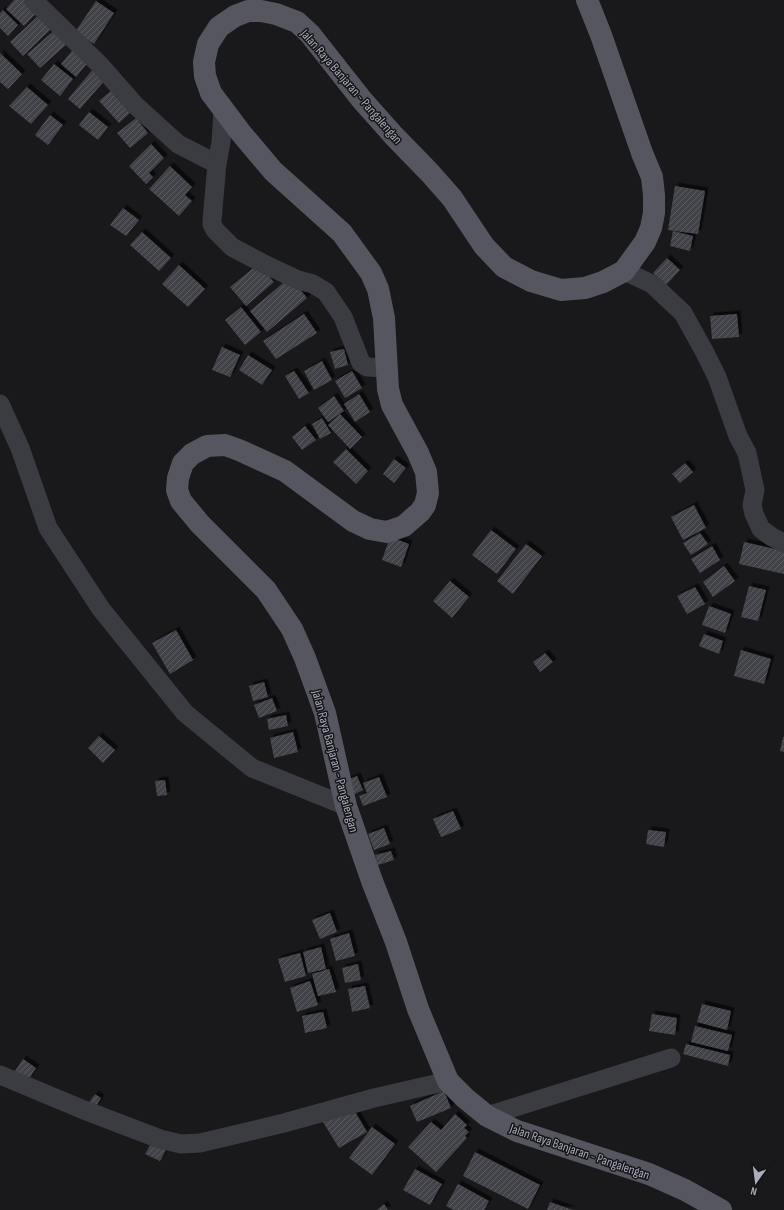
<svg xmlns="http://www.w3.org/2000/svg" width="784" height="1210" viewBox="0 0 784 1210" font-family="'Sofia Sans Condensed',sans-serif">
<style>
.building{fill:url(#building-hatch);filter:url(#shadow)}
.lines{fill:none;stroke-linecap:round;stroke-linejoin:round}
.street{stroke:#3b3b42;stroke-width:19}
.primary{stroke:#55565f;stroke-width:22}
.labels{text-anchor:middle;stroke-width:3;stroke-linejoin:round;paint-order:stroke}
.street-label{font-size:13px;fill:#abadbb;stroke:#141316}
</style>
<defs>
<pattern id="building-hatch" width="6" height="6" patternUnits="userSpaceOnUse"><rect width="6" height="6" fill="#434248"/><path d="M-1 1l2-2M0 6l6-6M5 7l2-2" fill="none" stroke="#5b5b60"/></pattern>
<filter id="shadow"><feDropShadow dx="3.5" dy="-3.5" stdDeviation="0" flood-color="#0009"/></filter>
</defs>
<rect width="100%" height="100%" fill="#19181b"/>
<g class="building">
<path d="M14 0H29L39 10 24 26 6 9Z"/>
<path d="M96 1 114 13 94 44 75 32Z"/>
<path d="M3 10 18 25 8 36 0 28V13Z"/>
<path d="M39 15 52 28 23 56 10 42Z"/>
<path d="M56 29 68 43 40 68 27 54Z"/>
<path d="M76 46 91 59 76 77 61 64Z"/>
<path d="M0 53 22 74 8 89 0 82Z"/>
<path d="M54 64 73 79 60 96 41 80Z"/>
<path d="M94 68 106 79 80 109 68 99Z"/>
<path d="M27 87 48 105 31 124 9 106Z"/>
<path d="M114 88 133 110 119 123 99 101Z"/>
<path d="M89 112 108 127 98 140 79 125Z"/>
<path d="M50 115 63 125 48 145 35 135Z"/>
<path d="M136 118 148 133 130 148 117 133Z"/>
<path d="M151 144 164 158 149 173 153 177 146 184 129 166Z"/>
<path d="M170 166 192 187 185 195 192 201 179 216 149 189Z"/>
<path d="M675 186 705 191 698 234 668 230Z"/>
<path d="M123 208 139 220 126 236 110 225Z"/>
<path d="M673 231 693 236 690 251 670 246Z"/>
<path d="M142 232 171 258 159 271 130 245Z"/>
<path d="M667 258 680 270 666 285 653 273Z"/>
<path d="M258 264 274 282 246 306 230 287Z"/>
<path d="M179 265 205 289 188 307 162 284Z"/>
<path d="M290 277 307 298 267 332 250 311Z"/>
<path d="M241 307 261 332 245 345 225 320Z"/>
<path d="M304 314 317 333 276 359 263 341Z"/>
<path d="M737 314 739 337 712 339 710 316Z"/>
<path d="M222 347 240 355 230 377 212 370Z"/>
<path d="M344 349 348 365 335 369 330 352Z"/>
<path d="M248 355 272 370 262 385 239 370Z"/>
<path d="M322 361 332 380 314 390 304 371Z"/>
<path d="M294 371 309 393 299 399 285 376Z"/>
<path d="M352 371 362 388 345 398 335 381Z"/>
<path d="M359 394 370 412 355 422 344 404Z"/>
<path d="M334 396 344 411 328 422 318 408Z"/>
<path d="M340 414 362 437 350 449 328 425Z"/>
<path d="M322 418 331 433 320 439 312 424Z"/>
<path d="M305 426 316 440 302 450 292 437Z"/>
<path d="M346 449 368 471 356 484 333 462Z"/>
<path d="M394 459 406 468 394 483 383 474Z"/>
<path d="M685 463 693 472 680 483 672 474Z"/>
<path d="M694 505 706 528 683 540 671 517Z"/>
<path d="M491 530 516 549 497 574 472 555Z"/>
<path d="M700 533 708 544 691 555 683 543Z"/>
<path d="M390 537 409 544 401 567 382 560Z"/>
<path d="M744 542 784 551V574L739 564Z"/>
<path d="M526 544 542 556 513 594 497 581Z"/>
<path d="M712 546 720 560 700 573 691 559Z"/>
<path d="M724 566 735 581 713 597 703 582Z"/>
<path d="M450 581 469 597 452 618 433 601Z"/>
<path d="M749 586 766 590 758 621 741 617Z"/>
<path d="M695 587 705 604 687 614 677 596Z"/>
<path d="M709 606 731 614 725 633 702 625Z"/>
<path d="M176 630 193 660 170 674 152 643Z"/>
<path d="M704 634 723 641 719 654 699 646Z"/>
<path d="M741 650 771 659 764 684 734 676Z"/>
<path d="M545 653 553 662 540 672 533 662Z"/>
<path d="M264 682 268 697 253 701 249 686Z"/>
<path d="M272 698 277 711 259 718 254 705Z"/>
<path d="M286 715 288 726 269 730 267 719Z"/>
<path d="M293 732 298 752 274 758 270 738Z"/>
<path d="M99 736 115 750 103 763 88 748Z"/>
<path d="M783 737H784V752L780 751Z"/>
<path d="M357 776 363 790 353 795 347 780Z"/>
<path d="M379 777 387 797 363 806 359 796 367 793 363 783Z"/>
<path d="M165 780 167 795 157 796 155 781Z"/>
<path d="M453 811 461 829 441 837 433 819Z"/>
<path d="M384 828 390 844 374 850 368 834Z"/>
<path d="M648 830 666 832 664 847 646 844Z"/>
<path d="M391 851 394 860 378 865 375 855Z"/>
<path d="M330 913 337 932 320 939 312 920Z"/>
<path d="M349 933 355 956 336 961 330 939Z"/>
<path d="M321 947 326 969 308 973 303 952Z"/>
<path d="M300 953 306 976 285 982 278 959Z"/>
<path d="M358 964 361 980 345 983 342 968Z"/>
<path d="M329 969 336 992 318 996 312 974Z"/>
<path d="M310 981 318 1005 297 1012 290 988Z"/>
<path d="M365 986 370 1008 352 1012 348 989Z"/>
<path d="M702 1004 731 1011 727 1030 697 1022Z"/>
<path d="M323 1012 327 1028 305 1033 302 1016Z"/>
<path d="M652 1014 677 1018 675 1035 649 1031Z"/>
<path d="M695 1026 732 1035 728 1051 691 1042Z"/>
<path d="M686 1044 730 1055 728 1066 683 1054Z"/>
<path d="M23 1059 36 1068 29 1079 15 1071Z"/>
<path d="M444 1091 451 1108 417 1122 410 1106Z"/>
<path d="M95 1094 101 1098 95 1108 88 1104Z"/>
<path d="M351 1105 367 1132 339 1148 323 1122Z"/>
<path d="M455 1114 467 1125 464 1128 469 1132 465 1136 467 1138 436 1172 408 1147 431 1122 441 1130Z"/>
<path d="M372 1127 395 1144 372 1175 349 1158Z"/>
<path d="M152 1142 166 1150 160 1161 145 1154Z"/>
<path d="M475 1152 540 1185 528 1209 463 1176Z"/>
<path d="M415 1169 442 1184 430 1205 403 1190Z"/>
<path d="M458 1184 489 1201 484 1210H454L446 1206Z"/>
<path d="M550 1202 573 1210H547Z"/>
<path d="M384 1204 388 1210H377Z"/>
</g>
<g class="lines">
<g class="street">
<path d="M33 0 100 65 135 105 178 144 217 164"/>
<path d="M223 110 221 142 217 164 212 220V224L215 230 232 247 262 263 298 280 313 284 326 292 343 317 361 363 367 367 387 368"/>
<path d="M624 271 652 284 683 313 704 351 717 377 738 436 747 453 755 490 752 505 754 514 761 529 772 537 784 543"/>
<path d="M0 404 20 448 48 528 101 609 185 713 252 768 346 806"/>
<path d="M0 1075 84 1110 160 1139 181 1144 200 1143 284 1123 374 1098 448 1081"/>
<path d="M487 1116 671 1058"/>
</g>
<path class="primary" d="M587 0 601 35 642 153 652 177 654 195V213L651 228 645 242 624 271 603 282 585 288 561 290 531 281 504 267 484 246 452 198 430 173 394 136 362 100 310 34 297 22 276 14 261 11H248L235 16 219 27 208 44 204 62 205 76 211 93 241 133 273 171 342 233 371 273 378 289 384 318 388 389 392 405 418 453 426 472 428 493 425 505 420 512 404 526 387 532 370 529 353 521 285 471 239 450 225 445 207 446 192 454 183 463 178 478 177 490 181 501 200 524 266 590 292 629 305 658 325 713 346 806 372 881 396 942 418 1009 448 1081 465 1098 487 1116 517 1131 649 1174 685 1190 721 1210"/>
</g>
<g class="labels">
<g class="street-label">
<text transform="translate(352 86) rotate(49)" y="5">Jalan Raya Banjaran - Pangalengan</text>
<text transform="translate(336 761) rotate(75)" y="5">Jalan Raya Banjaran - Pangalengan</text>
<text transform="translate(580 1151) rotate(19)" y="5">Jalan Raya Banjaran - Pangalengan</text>
</g>
</g>
<g transform="translate(756 1182) rotate(194)" stroke="#141316" stroke-width="3" paint-order="stroke">
<path d="M0-3L7 15L0 10L-7 15Z" fill="#abadbb"/>
<text y="-6" font-size="11" font-weight="bold" text-anchor="middle" fill="#abadbb">N</text>
</g>
</svg>
